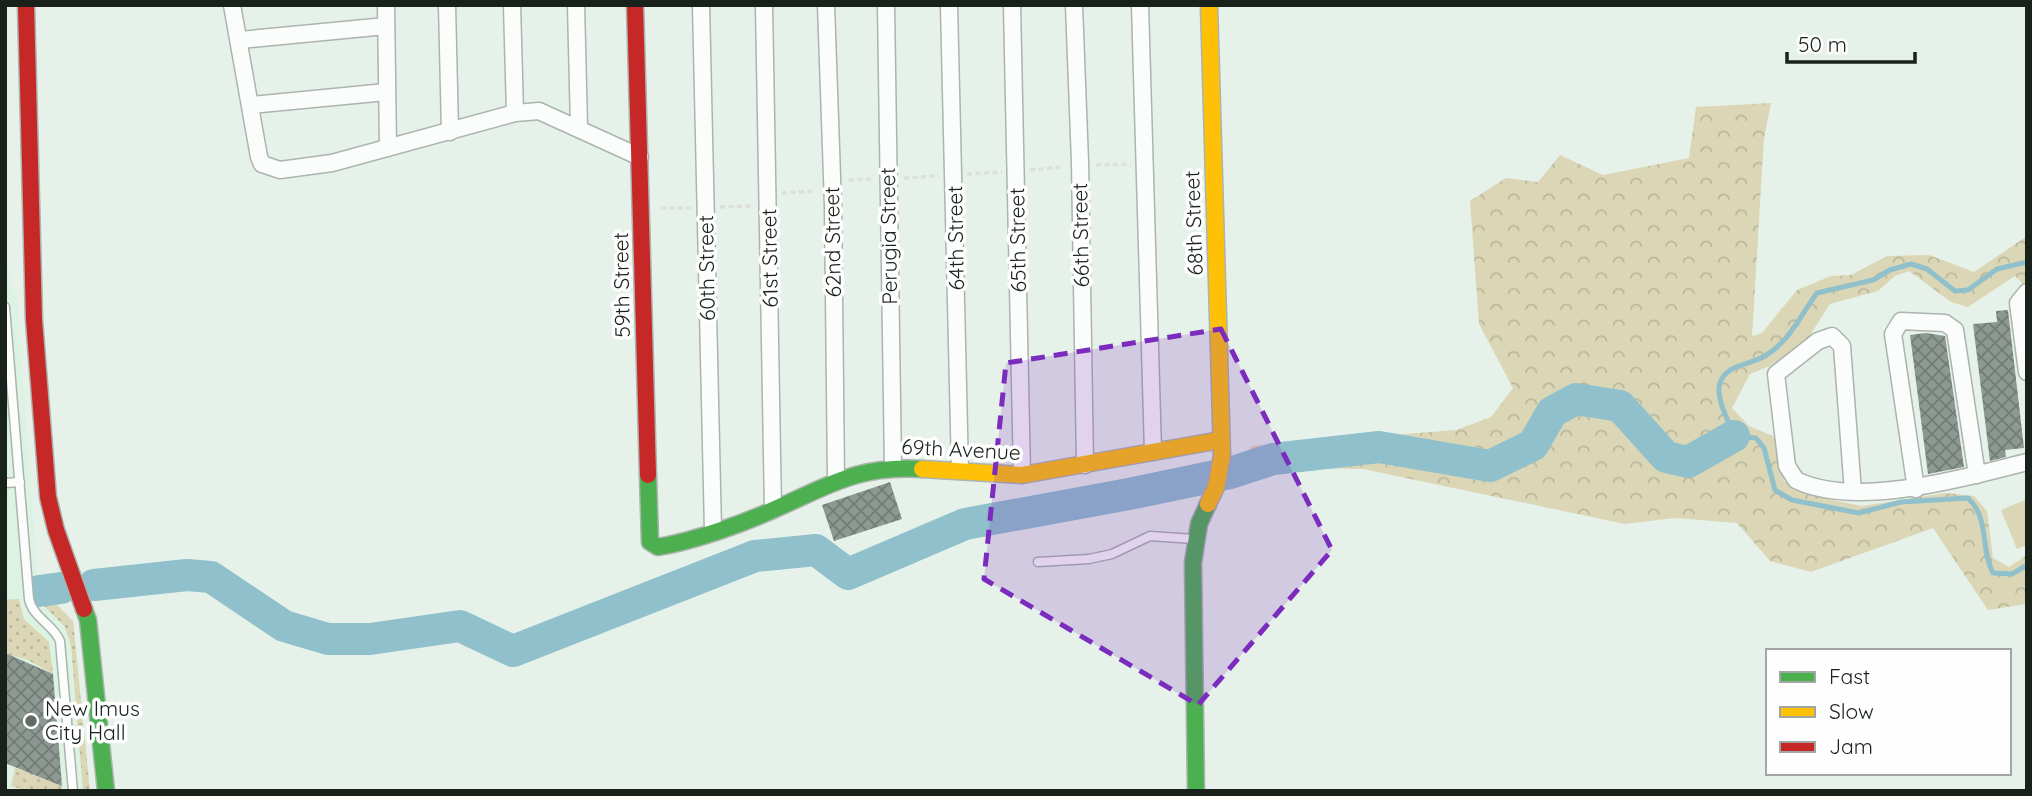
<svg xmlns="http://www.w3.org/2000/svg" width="2032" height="796" viewBox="0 0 2032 796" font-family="Quicksand,sans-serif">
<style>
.built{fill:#dcf2e2}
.grass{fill:url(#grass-dots)}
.forest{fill:url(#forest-crowns)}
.pitch{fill:#dad6b6}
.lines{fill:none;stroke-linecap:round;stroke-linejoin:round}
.stream{stroke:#8fc0cb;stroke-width:5}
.river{stroke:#8fc0cb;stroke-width:32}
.building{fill:url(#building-cross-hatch)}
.lane-casing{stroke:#abb4ad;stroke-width:11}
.street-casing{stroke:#abb4ad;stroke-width:19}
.fast-casing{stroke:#abb4ad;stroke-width:19}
.slow-casing{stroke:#abb4ad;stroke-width:19}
.jam-casing{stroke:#abb4ad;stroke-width:19}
.path{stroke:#dcdfdc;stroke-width:3.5;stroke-dasharray:5 3.5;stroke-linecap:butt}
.lane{stroke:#fbfdfc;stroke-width:8}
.street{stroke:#fbfdfc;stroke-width:16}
.fast{stroke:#4caf50;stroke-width:16}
.slow{stroke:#ffc107;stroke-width:16}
.jam{stroke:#c62828;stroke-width:16}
.marked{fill:#7b2cbf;fill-opacity:0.2;stroke:#7b2cbf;stroke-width:5;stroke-dasharray:14 9;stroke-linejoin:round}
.poi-dot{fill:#616a63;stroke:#fefefe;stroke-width:2.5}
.labels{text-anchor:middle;stroke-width:7;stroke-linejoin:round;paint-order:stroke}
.street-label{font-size:21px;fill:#19211b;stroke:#fefefe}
.poi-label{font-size:21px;fill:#19211b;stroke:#fefefe;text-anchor:start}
</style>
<defs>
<pattern id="grass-dots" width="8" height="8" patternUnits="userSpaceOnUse" patternTransform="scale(1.75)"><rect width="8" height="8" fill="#dad6b6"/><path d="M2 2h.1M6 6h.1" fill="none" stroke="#bab79c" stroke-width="1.8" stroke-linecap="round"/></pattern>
<pattern id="forest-crowns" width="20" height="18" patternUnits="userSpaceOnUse" patternTransform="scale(1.75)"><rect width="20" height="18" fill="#dbd6b6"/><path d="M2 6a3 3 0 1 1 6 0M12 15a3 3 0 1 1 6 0" fill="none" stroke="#bbb79c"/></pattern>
<pattern id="building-cross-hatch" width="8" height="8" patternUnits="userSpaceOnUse" patternTransform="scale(1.75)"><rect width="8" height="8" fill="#8d9893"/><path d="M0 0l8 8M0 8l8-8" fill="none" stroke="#727c77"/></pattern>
</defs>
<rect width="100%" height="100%" fill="#e6f2e9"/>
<path class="built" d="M5 263H8L10 283 17 301 39 598 49 597 73 621 90 791H5Z"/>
<g class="grass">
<path d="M49 597 73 621 90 791H83L71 645 65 627 40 602 39 598Z"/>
<path d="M19 599 24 619 49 642 53 674 26 659 5 654V600Z"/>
<path d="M15 768 46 777 62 786V791H28L11 786Z"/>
</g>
<path class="forest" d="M1771 103 1764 138 1752 336 1762 333 1797 290 1831 276 1851 275 1887 256 1929 255 1974 272 2027 236V283L2024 285 2015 276 1968 307 1951 302 1909 271 1895 276 1878 291 1830 304 1805 343 1770 366 1750 374 1732 408 1749 426 1775 437 1784 481 1832 500 1862 506 1945 493 1974 496 1987 511 1993 558 2009 567 2027 555V604L1988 610 1933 528 1811 572 1770 561 1737 523 1675 518 1625 524 1363 469 1307 468 1246 478 1244 457 1252 446 1456 430 1491 417 1513 388 1479 324 1470 201 1506 178 1538 182 1560 155 1603 175 1689 158 1696 107Z"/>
<path class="pitch" d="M2027 499V545L2017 549 2001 510Z"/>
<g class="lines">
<path class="stream" d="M2027 262 1997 269 1968 290 1955 291 1927 269 1911 264 1890 270 1873 280 1817 293C1801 315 1789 342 1765 356 1750 365 1726 364 1720 383 1715 398 1729 421 1734 436L1756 438 1764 448 1775 490 1792 500 1859 513 1901 502 1968 498C1990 519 1980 549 1993 573L2012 574 2027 565"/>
<g class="river">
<path d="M94 585 187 575 211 577 284 626 328 639H370L460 626 513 651 755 556 816 550 848 574 965 524 1129 494 1230 473 1273 459 1379 447 1490 466 1533 445 1552 412 1576 399 1620 406 1666 457 1688 462 1734 436"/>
<path d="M39 591 61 588"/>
</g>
</g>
<g class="building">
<path d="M2008 310 2024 448 2005 450 2006 457 1990 461 1973 324 1997 322 1996 311Z"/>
<path d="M1926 333 1945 336 1964 467 1928 474 1910 335Z"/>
<path d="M890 482 902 519 834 541 822 505Z"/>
<path d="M5 653 53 674 62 786 5 763Z"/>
</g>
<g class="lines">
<g class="lane-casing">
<g id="lane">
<path d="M5 307 29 599C33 618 53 624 60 641L73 791"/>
<path d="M5 483 20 482"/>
<path d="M1038 562 1089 559 1112 554 1150 536 1194 539"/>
</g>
</g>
<g class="street-casing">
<g id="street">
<path d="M232 5 259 157 262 164 280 170 332 163 515 113 539 111 640 157"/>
<path d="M386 5 388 148"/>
<path d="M447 5 450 132"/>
<path d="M512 5 515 113"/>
<path d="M576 5 579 127"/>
<path d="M701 5 713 531"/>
<path d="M764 5 773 510"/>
<path d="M826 5 833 205 836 479"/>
<path d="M886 5 893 467"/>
<path d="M949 5 960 471"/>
<path d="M1012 5 1022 475"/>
<path d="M1074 5 1080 162 1085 465"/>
<path d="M1140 5 1153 452"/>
<path d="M240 40 386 26"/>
<path d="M252 105 386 92"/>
<path d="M2027 292 2018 303 2027 372"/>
<path d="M1916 489 1893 334 1901 321 1945 323 1955 330 1977 475"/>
<path d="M1853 492 1842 346 1832 336 1818 341 1776 374 1787 466 1796 480C1855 509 1965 478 2027 462"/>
</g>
</g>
<g class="fast-casing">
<g id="fast">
<path d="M648 475 650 542 658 547C694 541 742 524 775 509 830 485 858 465 922 469"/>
<path d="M84 609 88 620 106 791"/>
<path d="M1196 791 1193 563 1199 524 1208 504"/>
</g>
</g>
<g class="slow-casing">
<g id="slow">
<path d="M922 469 1022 475 1221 440"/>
<path d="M1208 504 1216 487 1222 456 1209 5"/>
</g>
</g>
<g class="jam-casing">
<g id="jam">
<path d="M26 5 34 320 48 497 56 530 84 609"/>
<path d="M635 5 648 475"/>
</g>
</g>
<g class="path">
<path d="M1096 165 1131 164"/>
<path d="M1030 170 1064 167"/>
<path d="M967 174 1002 172"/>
<path d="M904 178 939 176"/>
<path d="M849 180 872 179"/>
<path d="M782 193 816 191"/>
<path d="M720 207 751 206"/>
<path d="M661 208H692"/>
</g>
<use href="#lane" class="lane"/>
<use href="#street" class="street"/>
<use href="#fast" class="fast"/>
<use href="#slow" class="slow"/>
<use href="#jam" class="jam"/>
</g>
<path class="marked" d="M1221 329 1332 550 1198 705 984 579 1006 363Z"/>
<circle class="poi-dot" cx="31" cy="721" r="7"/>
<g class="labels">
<g class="street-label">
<text transform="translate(1194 223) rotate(-92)" y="7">68th Street</text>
<text transform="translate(1081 235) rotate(-91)" y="7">66th Street</text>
<text transform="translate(889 236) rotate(-91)" y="7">Perugia Street</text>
<text transform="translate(956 238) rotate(-91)" y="7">64th Street</text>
<text transform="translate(1018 240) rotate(-91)" y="7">65th Street</text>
<text transform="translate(833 242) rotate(-91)" y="7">62nd Street</text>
<text transform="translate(770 258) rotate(-91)" y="7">61st Street</text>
<text transform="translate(707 268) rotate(-91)" y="7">60th Street</text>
<text transform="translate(622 285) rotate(-91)" y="7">59th Street</text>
<text transform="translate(961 450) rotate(3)" y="7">69th Avenue</text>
</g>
<g class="poi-label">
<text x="45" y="716">New Imus<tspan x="45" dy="24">City Hall</tspan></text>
</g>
</g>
<rect width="2032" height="796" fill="none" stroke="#19211b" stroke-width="14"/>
<rect x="1766" y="649" width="245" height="126" fill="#fefefe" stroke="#a2a6a3" stroke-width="2"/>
<rect x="1780" y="672" width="35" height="10" fill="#4caf50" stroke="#a2a6a3" stroke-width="2"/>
<text x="1829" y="684" font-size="21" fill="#19211b">Fast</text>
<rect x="1780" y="707" width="35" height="10" fill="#ffc107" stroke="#a2a6a3" stroke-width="2"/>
<text x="1829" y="719" font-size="21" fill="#19211b">Slow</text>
<rect x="1780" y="742" width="35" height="10" fill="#c62828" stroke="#a2a6a3" stroke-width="2"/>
<text x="1829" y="754" font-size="21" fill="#19211b">Jam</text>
<path d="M1787 52v10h128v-10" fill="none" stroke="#19211b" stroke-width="3.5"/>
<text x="1798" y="52" font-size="21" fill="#19211b" stroke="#fefefe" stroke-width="5" paint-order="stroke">50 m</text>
</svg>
